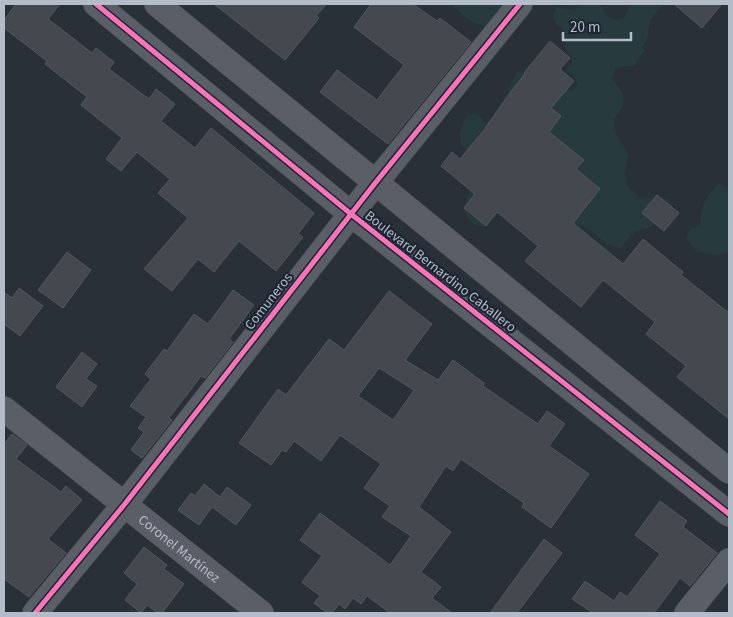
<svg xmlns="http://www.w3.org/2000/svg" width="733" height="617" viewBox="0 0 733 617" font-family="'Source Sans 3',sans-serif">
<style>
.green{fill:#273a3e}
.building{fill:#444950;stroke:#52575f;fill-rule:evenodd}
.lines{fill:none;stroke-linecap:round;stroke-linejoin:round}
.street-casing{stroke:#484c53;stroke-width:26}
.street{stroke:#5a5e66;stroke-width:25}
.cycleway-casing{stroke:#1d2633;stroke-width:8}
.cycleway{stroke:#fb73b8;stroke-width:5}
.labels{text-anchor:middle;stroke-width:4.5;stroke-linejoin:round;paint-order:stroke}
.street-label{font-size:14px;fill:#b4bcc9;stroke:#1d2633}
</style>
<rect width="100%" height="100%" fill="#2a3038"/>
<g class="green">
<path d="M453 4H516L487 28 469 20 453 7Z"/>
<path d="M580 4H600L607 16 615 20 625 17 629 4H663L650 21 647 40 642 48 645 50 634 66H624L615 69 612 78 623 94 624 104 614 120V130L628 155 625 174 626 184 639 197 666 199 673 205 653 226 634 232 621 248C597 245 595 225 571 224L508 97 509 88 517 72C537 73 553 87 572 91L578 84 574 76 566 71 572 64V55L565 49 564 30 557 25 553 16 557 7 575 11Z"/>
<path d="M476 113 490 126 505 207 484 227 474 224 467 218 464 208 473 180 467 152 461 144 460 134 462 125 467 116Z"/>
<path d="M718 184 729 188V248L726 253C708 255 695 255 686 238L690 229 700 226C702 204 703 201 718 184Z"/>
</g>
<g class="building">
<path d="M16 4H60L48 19 92 53 96 48 114 62 109 69 149 99 156 89 175 104 161 121 195 148 211 128 314 213 298 234 303 237 276 271 239 241 214 272 198 259 172 291 144 269 188 218 158 193 170 179 137 152 121 171 106 159 122 138 81 105 87 97 45 64 47 61 4 28V20Z"/>
<path d="M214 4H327L316 16 319 18 285 60Z"/>
<path d="M371 4H413L437 21 440 18 471 42 388 144 320 92 337 70 377 100 404 65 354 27Z"/>
<path d="M674 4H722L702 28Z"/>
<path d="M550 41 570 58 560 69 574 81 551 108 561 116 549 132 584 160 576 169 600 189 573 223 623 264 643 239 683 272 681 275 729 313V419L677 377 686 366 646 334 655 322 603 280 581 307 525 261 538 246 497 212 486 226 464 208 475 194 441 166 452 152 460 159 484 130 509 94 525 74 524 73Z"/>
<path d="M657 195 679 213 664 231 642 213Z"/>
<path d="M67 252 91 270 63 308 38 290Z"/>
<path d="M19 288 43 306 20 336 4 324V292L12 298Z"/>
<path d="M233 290 254 305 229 339 233 342 205 378 201 376 169 418 172 420 142 458 131 450 144 432 138 428 146 417 130 406 151 379 145 374 164 349 167 351 194 314 208 324Z"/>
<path d="M389 291 432 324 405 360 438 380 453 360 484 383 483 386 538 424 547 411 565 424 549 446 589 474 551 528 522 507 524 503 461 459 453 471 446 466 419 507 451 532 421 572 441 587 432 598 452 613H390L367 596 361 604 353 598 345 609 339 604 332 613H327L314 603 320 596 302 582 322 556 300 540 320 513 390 565 411 536 382 517 390 506 364 488 381 464 340 435 321 461 294 441 286 452 282 450 271 465 239 443 278 389 286 395 329 339 344 350ZM379 368 414 390 393 420 358 396Z"/>
<path d="M82 352 97 364 86 379 97 386 82 407 56 387Z"/>
<path d="M12 434 27 445 16 459 61 492 66 486 82 500 48 539 66 553 29 597 4 579V444Z"/>
<path d="M204 484 220 497 227 487 251 505 236 525 212 507 199 525 178 510 191 493 195 496Z"/>
<path d="M660 501 687 521 683 527 717 553 690 586 680 578 654 613H593L572 599 585 581 614 601 620 592 627 597 660 554 635 535Z"/>
<path d="M544 539 562 553 517 613H490Z"/>
<path d="M144 547 167 565 164 569 184 584 162 613H158L147 605 141 613 125 600 137 584 124 573Z"/>
</g>
<g class="lines">
<g class="street-casing">
<g id="street">
<path d="M96 4 351 214 729 514"/>
<path d="M157 4 729 471"/>
<path id="s1" d="M4 409 261 613"/>
<path d="M35 613 124 505 376 182 520 4"/>
<path d="M687 613 729 561"/>
</g>
</g>
<use href="#street" class="street"/>
<g class="cycleway-casing">
<g id="cycleway">
<path d="M96 4 351 214 729 514"/>
<path d="M35 613 124 505 376 182 520 4"/>
</g>
</g>
<use href="#cycleway" class="cycleway"/>
</g>
<g class="labels">
<g class="street-label">
<text transform="translate(441 271) rotate(38)" y="5">Boulevard Bernardino Caballero</text>
<text transform="translate(268 301) rotate(-52)" y="5">Comuneros</text>
<text dy="5" stroke="none"><textPath href="#s1" startOffset="224">Coronel Martínez</textPath></text>
</g>
</g>
<rect width="733" height="617" fill="none" stroke="#b4bcc9" stroke-width="10"/>
<path d="M563 32v8h68v-8" fill="none" stroke="#b4bcc9" stroke-width="2.5"/>
<text x="570" y="32" font-size="15" fill="#b4bcc9" stroke="#1d2633" stroke-width="4" paint-order="stroke">20 m</text>
</svg>
